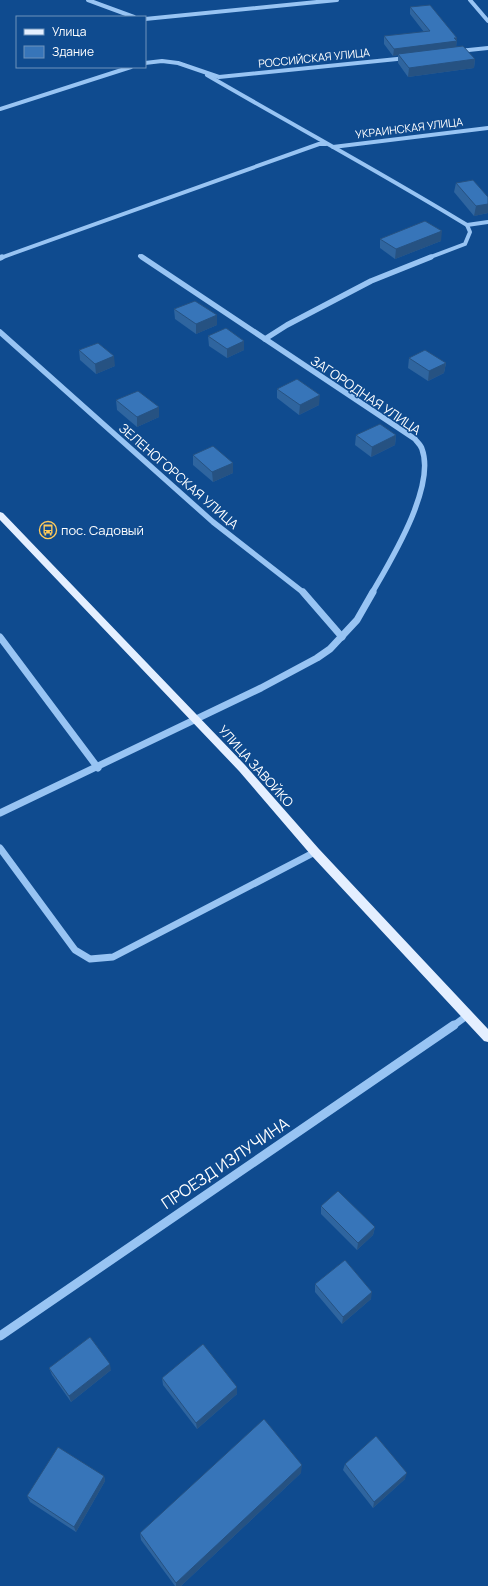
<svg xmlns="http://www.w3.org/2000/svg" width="488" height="1586" viewBox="0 0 488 1586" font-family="Manrope,sans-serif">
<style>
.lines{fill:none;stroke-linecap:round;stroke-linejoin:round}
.minor-far3{stroke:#98c4f3;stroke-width:4}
.minor-far2{stroke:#98c4f3;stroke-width:5.5}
.minor-far1{stroke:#98c4f3;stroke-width:7}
.minor{stroke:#98c4f3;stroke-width:9}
.major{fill:#e4efff;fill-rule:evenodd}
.wall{fill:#2f659f}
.shaded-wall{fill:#265282}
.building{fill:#3775b9;stroke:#265282}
.labels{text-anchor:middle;stroke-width:3;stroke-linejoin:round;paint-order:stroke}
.far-street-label{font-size:11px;fill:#fff;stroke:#0f4b8f}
.street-label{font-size:13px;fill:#fff;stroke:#0f4b8f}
.poi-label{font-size:13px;fill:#fff;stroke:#0f4b8f;text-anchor:start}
.near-street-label{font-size:16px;fill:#fff;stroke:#0f4b8f}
</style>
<rect width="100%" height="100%" fill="#0f4b8f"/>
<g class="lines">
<g class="minor-far3">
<path d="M88 0 134 17"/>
<path d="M470 0 488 21"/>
<path d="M145 19 337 0"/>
<path d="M459 51 488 48"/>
<path d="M145 63 162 61 178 63 219 77 407 58"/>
<path d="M207 75C293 125 382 173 467 225L470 232 465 244 428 258"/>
<path d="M0 109 131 67"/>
<path d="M333 147 488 128"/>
<path d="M467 225 488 222"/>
<path d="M140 256 144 258"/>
<path d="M0 258 319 144H326"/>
</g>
<g class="minor-far2">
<path d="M142 257 415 439C417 442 421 445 422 449 436 487 391 560 372 593"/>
<path d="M0 258 2 257"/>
<path d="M0 332 213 522 304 593"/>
<path d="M265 339 287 325 371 281 431 257"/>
</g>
<g class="minor-far1">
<path d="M303 592 342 637"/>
<path d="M0 637 98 768"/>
<path d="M0 813 261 688 317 658 330 649 357 620 373 592"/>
<path d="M0 848 75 950 90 959 113 957 315 852"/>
<path d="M453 1026 468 1015"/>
</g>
<path class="minor" d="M0 1336 454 1025"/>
<path class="major" d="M0 512 3 513 245 765 319 849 488 1029V1042L484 1041 311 855 239 771 0 520Z"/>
</g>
<g class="wall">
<path d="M410 7 457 38 456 47 475 59 474 68 408 77 398 63V55L393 56 384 44V36L424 32 410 14Z"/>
<path d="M456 183 488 197V213L474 216 454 192Z"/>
<path d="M380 239 441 241 395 259 380 248Z"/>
<path d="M174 309 217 315V325L196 334 175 319Z"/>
<path d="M208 336 244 350 227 358 209 346Z"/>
<path d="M79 350 115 366 96 374 80 360Z"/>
<path d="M409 358 446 363 444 373 428 381 408 368Z"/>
<path d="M277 389 319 405 299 415 277 398Z"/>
<path d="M116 400 159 417 137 427 117 410Z"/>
<path d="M356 435H396L395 445 371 457 355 445Z"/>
<path d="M193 455 233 463V473L213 482 193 465Z"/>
<path d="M321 1206 375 1227 373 1235 357 1250 321 1214Z"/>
<path d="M315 1284 371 1299 342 1324 315 1292Z"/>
<path d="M49 1368 111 1370 71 1402 52 1375Z"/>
<path d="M162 1378 237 1387V1394L197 1429 163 1385Z"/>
<path d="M345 1464 405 1479 373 1508 343 1470Z"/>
<path d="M301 1473 181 1586H175L141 1540 140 1533Z"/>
<path d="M104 1476 105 1481 76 1532 30 1502 27 1496Z"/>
</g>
<g class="shaded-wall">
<path d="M457 38 456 49 398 54V55L393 56 394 49Z"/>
<path d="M475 59 474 68 408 77 409 68Z"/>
<path d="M488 204V213L474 216 476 206Z"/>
<path d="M442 231 441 241 395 259 396 249Z"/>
<path d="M217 315V325L196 334V324Z"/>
<path d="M244 341V350L227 358V349Z"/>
<path d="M114 356 115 366 96 374 95 364Z"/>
<path d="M446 363 444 373 428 381 429 371Z"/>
<path d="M320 395 319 405 299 415 300 405Z"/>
<path d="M159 407V417L137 427V417Z"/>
<path d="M396 435 395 445 371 457 372 447Z"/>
<path d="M233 463V473L213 482 212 472Z"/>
<path d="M375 1227 373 1235 357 1250 358 1243Z"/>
<path d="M372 1292 371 1299 342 1324 343 1317Z"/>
<path d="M110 1364 111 1370 71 1402 69 1396Z"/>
<path d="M237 1387V1394L197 1429 196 1423Z"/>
<path d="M302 1465 301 1473 181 1586H176V1583Z"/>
<path d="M407 1473 405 1479 373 1508 374 1502Z"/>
<path d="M104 1476 105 1481 76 1532 74 1527Z"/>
</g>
<g class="building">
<path d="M430 5 457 38H454L457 41 394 49 384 36 430 31 410 7Z"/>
<path d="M463 46 475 59 409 68 398 54Z"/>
<path d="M473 180 488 197V204L476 206 456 183Z"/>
<path d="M425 221 442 231 396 249 380 239Z"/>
<path d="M195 301 217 315 196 324 174 309Z"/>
<path d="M226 328 244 341 227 349 208 336Z"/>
<path d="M98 343 114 356 95 364 79 350Z"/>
<path d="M425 350 446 363 429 371 409 358Z"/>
<path d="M297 379 320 395 300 405 277 389Z"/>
<path d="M138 391 159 407 137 417 116 400Z"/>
<path d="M380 424 396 435 372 447 356 435Z"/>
<path d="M213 446 233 463 212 472 193 455Z"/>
<path d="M338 1191 375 1227 358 1243 321 1206Z"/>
<path d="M345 1260 372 1292 343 1317 315 1284Z"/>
<path d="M90 1337 110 1364 69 1396 49 1368Z"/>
<path d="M203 1344 237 1387 196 1423 162 1378Z"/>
<path d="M264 1419 302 1465 176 1583 140 1533Z"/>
<path d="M376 1436 407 1473 374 1502 345 1464Z"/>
<path d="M58 1447 104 1476 74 1527 27 1496Z"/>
</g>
<defs>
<g id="bus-ring" transform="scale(0.9)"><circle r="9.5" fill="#0f4b8f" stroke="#ffca5a" stroke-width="1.5"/><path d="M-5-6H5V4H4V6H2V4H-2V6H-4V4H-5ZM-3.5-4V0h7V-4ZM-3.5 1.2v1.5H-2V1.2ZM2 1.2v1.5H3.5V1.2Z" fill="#ffca5a"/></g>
</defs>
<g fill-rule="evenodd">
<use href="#bus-ring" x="48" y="530"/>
</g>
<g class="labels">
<g class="far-street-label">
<text transform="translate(314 58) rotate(-6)" y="4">РОССИЙСКАЯ УЛИЦА</text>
<text transform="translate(409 128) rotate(-7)" y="4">УКРАИНСКАЯ УЛИЦА</text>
</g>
<g class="street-label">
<text transform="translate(366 395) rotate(34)" y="5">ЗАГОРОДНАЯ УЛИЦА</text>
<text transform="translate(179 476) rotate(41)" y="5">ЗЕЛЕНОГОРСКАЯ УЛИЦА</text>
<text transform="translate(256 766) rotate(48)" y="5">УЛИЦА ЗАВОЙКО</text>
</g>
<g class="poi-label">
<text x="61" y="535">пос. Садовый</text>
</g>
<g class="near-street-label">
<text transform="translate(225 1163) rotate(-34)" y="6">ПРОЕЗД ИЗЛУЧИНА</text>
</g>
</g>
<rect x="16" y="16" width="130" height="52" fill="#0f4b8f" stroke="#6f93bc"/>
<rect x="24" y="29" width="20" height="6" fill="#e4efff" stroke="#6f93bc"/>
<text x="52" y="36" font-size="12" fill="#ffffff">Улица</text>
<rect x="24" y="46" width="20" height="12" fill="#3775b9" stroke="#6f93bc"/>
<text x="52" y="56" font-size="12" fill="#ffffff">Здание</text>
</svg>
